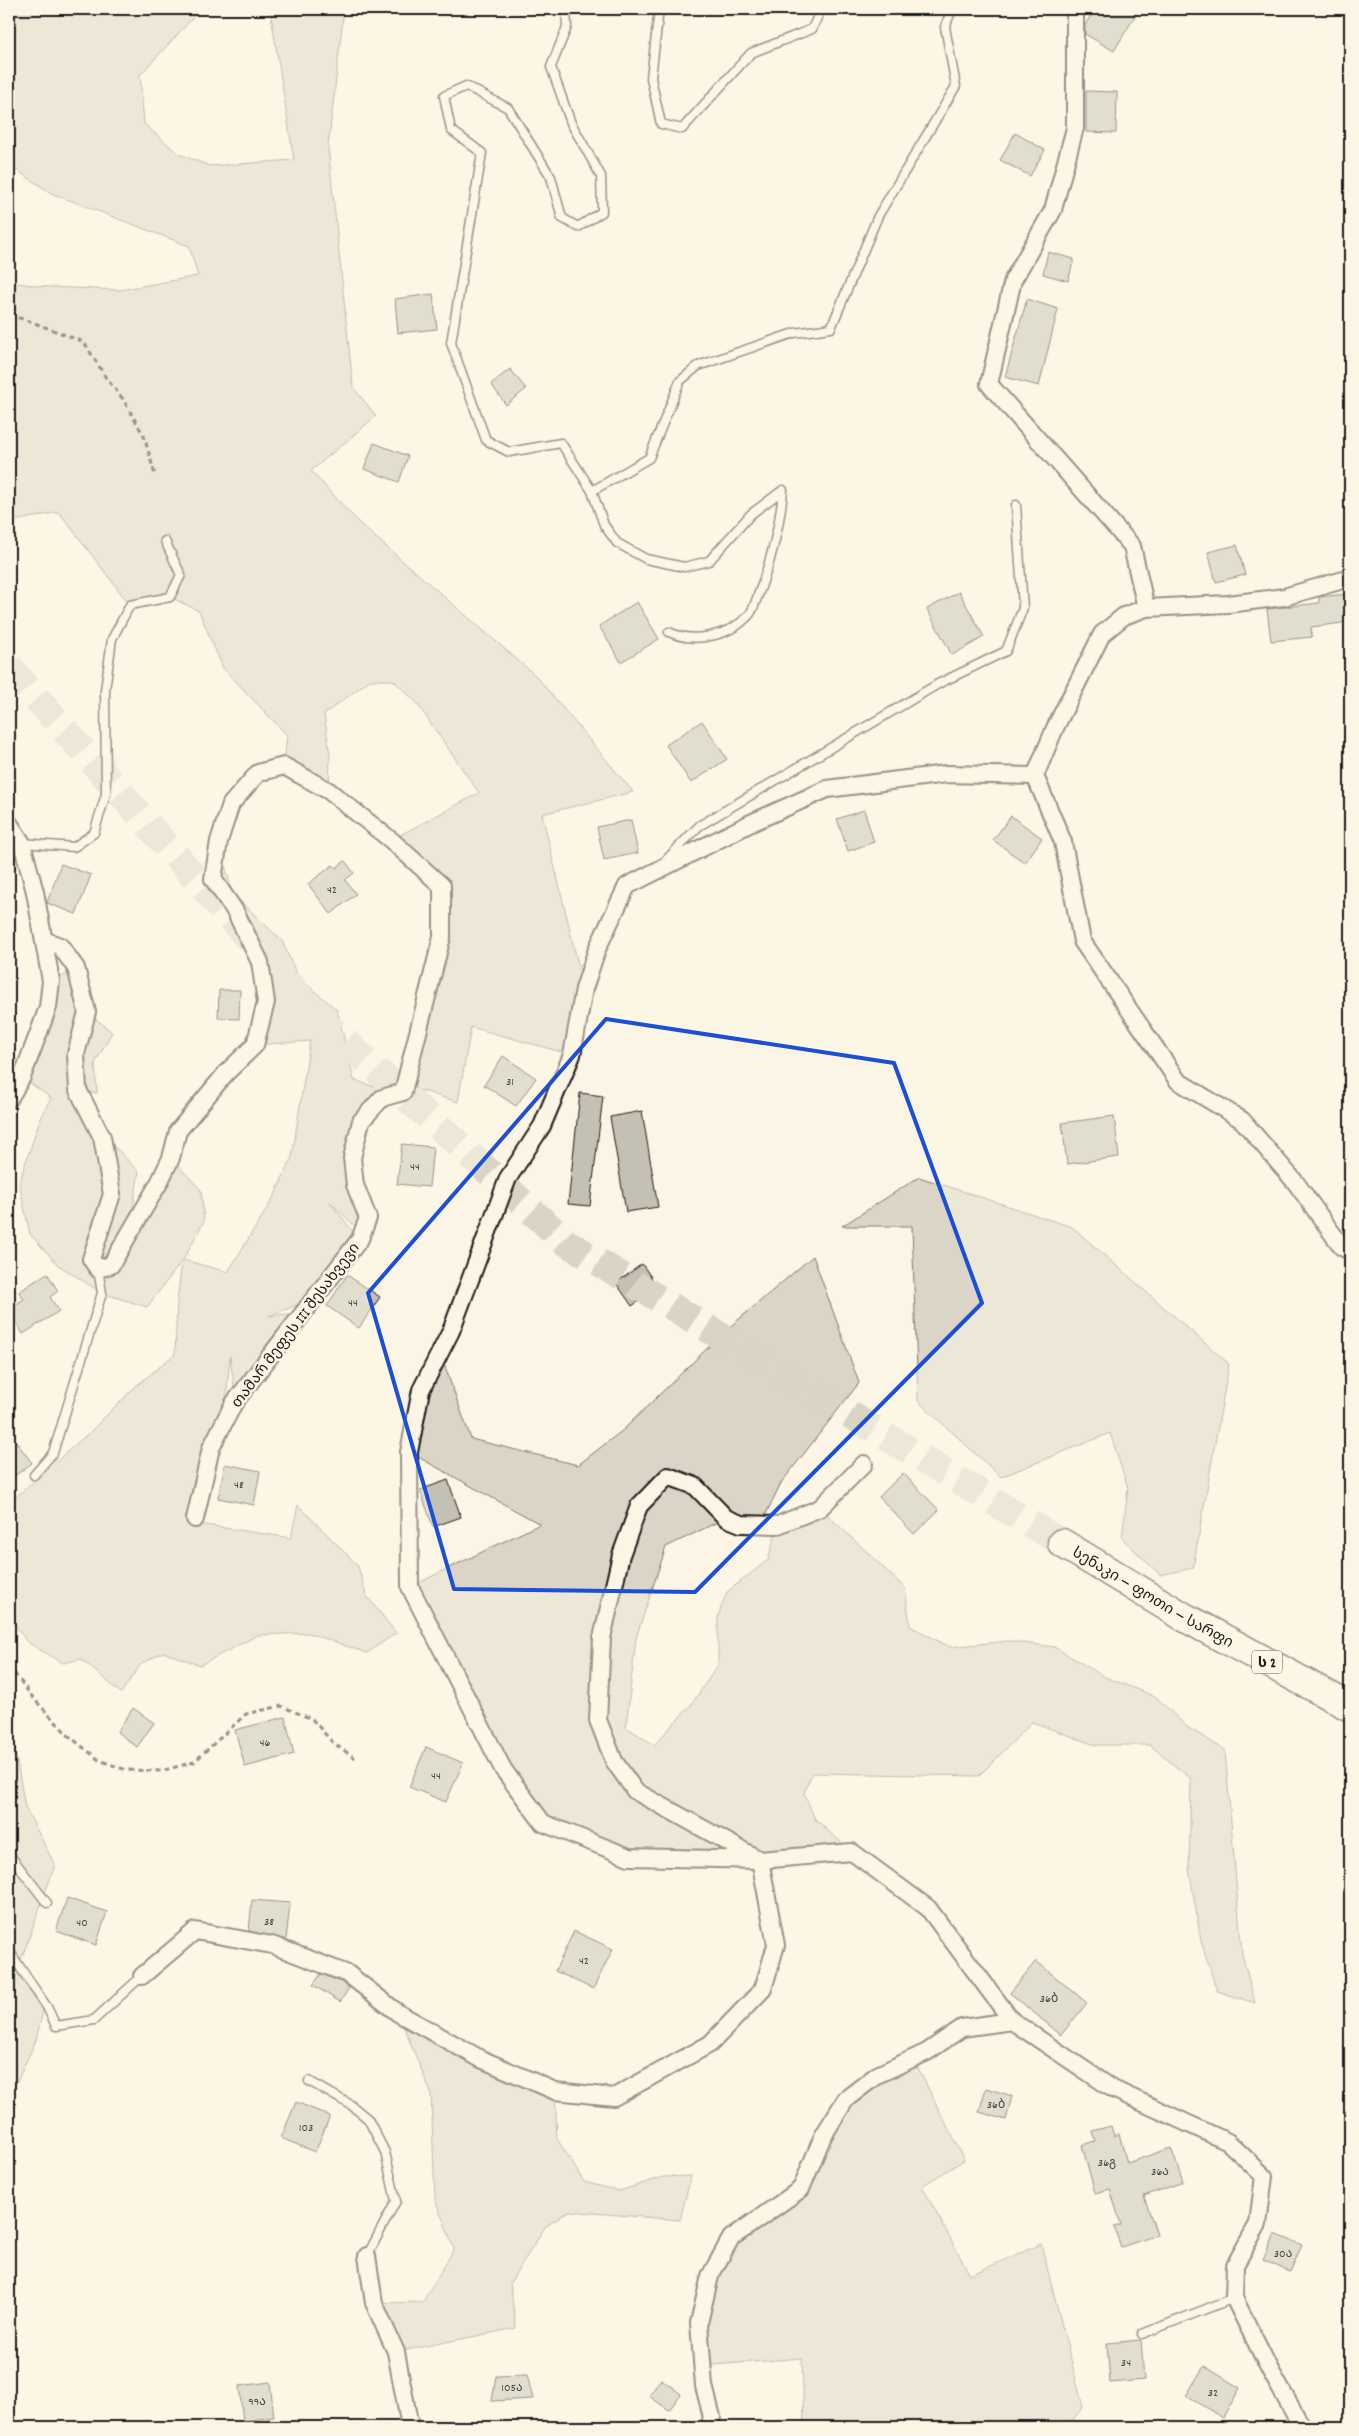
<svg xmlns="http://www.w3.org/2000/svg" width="1359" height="2436" viewBox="0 0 1359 2436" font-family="Dekko,'Noto Sans Georgian',sans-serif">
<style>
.green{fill:#dbd5c8;stroke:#7c7872}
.building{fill:#c4c0b3;stroke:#1c1c1c}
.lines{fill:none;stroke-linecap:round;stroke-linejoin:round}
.trunk-tunnel{stroke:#dad4c7;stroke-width:28;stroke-dasharray:28 14;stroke-linecap:butt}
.service-casing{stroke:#1c1c1c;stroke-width:11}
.minor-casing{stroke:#1c1c1c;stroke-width:20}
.trunk-casing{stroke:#1c1c1c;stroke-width:31}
.path{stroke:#1c1c1c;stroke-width:3;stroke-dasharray:5 4;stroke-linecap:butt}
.service{stroke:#fcf5e5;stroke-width:8}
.minor{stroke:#fcf5e5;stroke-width:16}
.trunk{stroke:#fcf5e5;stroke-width:28}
.marked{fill:none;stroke:#1d4ed8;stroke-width:4;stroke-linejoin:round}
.labels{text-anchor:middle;stroke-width:5;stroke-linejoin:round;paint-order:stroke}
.number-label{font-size:12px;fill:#464542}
.shield{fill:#fcf5e5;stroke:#5f5d58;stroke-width:1}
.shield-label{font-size:14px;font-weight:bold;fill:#1c1c1c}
.street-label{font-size:15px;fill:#1c1c1c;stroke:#fcf5e5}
</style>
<rect width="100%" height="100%" fill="#fcf5e5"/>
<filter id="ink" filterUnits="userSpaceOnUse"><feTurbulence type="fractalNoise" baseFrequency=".02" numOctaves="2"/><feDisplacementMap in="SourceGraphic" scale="10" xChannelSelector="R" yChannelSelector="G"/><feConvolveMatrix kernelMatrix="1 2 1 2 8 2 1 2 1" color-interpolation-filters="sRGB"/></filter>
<g filter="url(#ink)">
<g class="green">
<path d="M9 9H201L140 75 144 124 179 154 210 166 294 160 270 9H344L328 147 353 387 376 416 311 471 361 525 536 676 633 792 542 814 584 989 572 1055 471 1027 458 1102 410 1087 442 937V887L391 840 479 793 416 702 393 680H370L324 714 330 755 329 791 284 766 287 735 223 668 199 611 170 597 130 605 59 512 9 522V282L48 287 120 290 198 276 189 246 51 193 9 165Z"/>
<path d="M219 841 232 893 282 941 298 977 337 1010 354 1080 387 1091 349 1158 365 1218 359 1230 330 1202 357 1237 307 1301 269 1316 296 1313 235 1395 230 1356 226 1403 192 1523 291 1538 298 1505 358 1566 366 1595 396 1633 367 1653 308 1633 258 1635 200 1665 163 1652 141 1664 121 1693 81 1659 63 1663 27 1642 9 1617V1503L91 1431 135 1387 175 1354 177 1302 182 1261 147 1307 102 1293 58 1265 30 1234 19 1183 41 1116 51 1098 22 1077 53 982 76 968 87 1012 112 1032 95 1063 97 1093 79 1090 102 1137 120 1152 139 1172 128 1235 171 1158 201 1190 204 1221 183 1260 228 1272 274 1197 292 1157 310 1041 255 1045 260 962 213 879Z"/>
<path d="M919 1177 1072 1227 1229 1364 1193 1568 1160 1575 1122 1538 1128 1488 1110 1433 1001 1477 918 1401 912 1226H842Z"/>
<path d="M813 1256 859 1383 781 1483 761 1524 726 1518 666 1547 636 1638 626 1727 654 1745 691 1705 718 1665V1616L727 1592 768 1560 778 1525 820 1508 905 1588 910 1626 950 1647 1008 1641 1054 1647 1105 1677 1156 1697 1187 1727 1225 1750 1242 1954 1255 2003 1217 1991 1201 1941 1189 1868 1191 1779 1150 1745H1095L1032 1722 979 1776 812 1773 804 1793 815 1819 852 1852 629 1857 543 1823 503 1769 410 1587 540 1524 409 1452 440 1353 471 1439 578 1465 623 1430 724 1332Z"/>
<path d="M9 1732 14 1745 25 1807 55 1865 21 1960 9 1938Z"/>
<path d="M15 1969 43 2011 36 2040 9 2099V1972Z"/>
<path d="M398 2013 555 2091 557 2139 584 2182 619 2191 663 2177 691 2176 680 2220 569 2211 545 2227 510 2283 516 2328 396 2352 374 2303 423 2302 454 2249 435 2199 431 2093Z"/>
<path d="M913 2058 964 2160 922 2186 970 2275 1041 2244 1083 2407 1067 2427H804L802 2358 702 2366 710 2276 731 2238 801 2189 846 2099Z"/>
</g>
<g class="building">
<path d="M1095 9H1139L1114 51 1085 34V25Z"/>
<path d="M1086 91 1117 92 1116 133 1086 132Z"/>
<path d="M1015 133 1045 150 1030 176 1000 160Z"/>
<path d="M1048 252 1074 259 1068 281 1043 274Z"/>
<path d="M433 294 437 329 398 333 395 299Z"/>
<path d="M1027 299 1058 309 1039 386 1005 377Z"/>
<path d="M510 369 526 389 506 405 491 384Z"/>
<path d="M374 443 408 456 399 482 364 469Z"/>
<path d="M1237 545 1245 575 1216 582 1208 552Z"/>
<path d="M959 592 984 637 952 655 927 609Z"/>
<path d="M1347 594 1350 622 1311 627 1312 637 1271 641 1267 609 1319 603V597Z"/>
<path d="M637 602 659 639 621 662 599 626Z"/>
<path d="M702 721 727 759 691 783 666 745Z"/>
<path d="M864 810 874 842 848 851 837 819Z"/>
<path d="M1011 816 1042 838 1025 863 993 840Z"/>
<path d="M631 820 638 853 604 860 597 827Z"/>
<path d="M345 861 354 873 345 880 356 894 331 914 308 884 333 865 336 868Z"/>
<path d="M61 864 91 875 76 914 47 903Z"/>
<path d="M219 990H240L239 1019 218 1018Z"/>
<path d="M503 1056 536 1078 516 1106 484 1085Z"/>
<path d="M580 1093 603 1096 590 1206 568 1204Z"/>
<path d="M642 1111 658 1207 626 1212 610 1117Z"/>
<path d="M1114 1116 1119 1157 1067 1164 1062 1123Z"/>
<path d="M402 1144 433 1147 429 1187 397 1184Z"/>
<path d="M642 1264 658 1287 632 1306 616 1283Z"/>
<path d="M47 1273 58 1291 50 1297 59 1311 23 1334 9 1309 24 1299 19 1292Z"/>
<path d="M347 1275 380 1297 359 1328 327 1306Z"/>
<path d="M9 1432 32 1463 9 1480Z"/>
<path d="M225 1464 260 1471 254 1505 218 1498Z"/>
<path d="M903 1473 939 1510 914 1534 879 1497Z"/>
<path d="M448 1480 461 1517 433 1527 420 1490Z"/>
<path d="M133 1708 154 1723 137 1747 117 1732Z"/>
<path d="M285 1717 294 1754 245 1767 235 1730Z"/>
<path d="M426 1747 463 1763 446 1802 409 1787Z"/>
<path d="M67 1898 107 1912 96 1945 56 1931Z"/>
<path d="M252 1900 290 1903 286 1940 249 1931Z"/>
<path d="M574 1931 613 1949 593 1989 555 1971Z"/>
<path d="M1036 1961 1087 2003 1061 2035 1010 1993Z"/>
<path d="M321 1974 343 1983 349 1988 340 2002 313 1985Z"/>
<path d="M986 2088 1012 2096 1006 2120 979 2112Z"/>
<path d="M296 2102 330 2116 315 2152 281 2138Z"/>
<path d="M1111 2126 1114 2136 1119 2134 1127 2163 1171 2148 1183 2182 1144 2196 1157 2235 1121 2247 1114 2227 1121 2225 1110 2189 1095 2193 1082 2145 1095 2141 1092 2131Z"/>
<path d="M1275 2234 1302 2245 1290 2272 1263 2260Z"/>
<path d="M1141 2340 1144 2380 1110 2383 1107 2343Z"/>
<path d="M1204 2366 1240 2388 1223 2418 1186 2396Z"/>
<path d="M527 2375 533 2399 492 2401 496 2376Z"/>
<path d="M661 2379 681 2394 669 2410 649 2396Z"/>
<path d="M270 2382 274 2417 243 2421 239 2386Z"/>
</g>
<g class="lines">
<path class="trunk-tunnel" d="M9 667 317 1016 567 1243 1062 1543"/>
<g class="service-casing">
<g id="service">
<path d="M566 9 567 27 551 67 571 123 601 176 602 212 578 227 562 218 551 177 508 108 466 86 444 96 451 130 482 153 451 343 486 440 509 452 561 443 592 491 649 458 680 381 698 366 794 333 831 328 878 216 956 86 945 27 952 9"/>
<path d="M659 9 651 78 661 124 682 129 751 53 812 29 821 9"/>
<path d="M592 491 604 525 617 543 646 559 684 567 709 561 751 514 783 490C780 527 770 564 757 598 755 603 753 611 749 615 730 636 694 644 669 632"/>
<path d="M22 843 74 847 94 833 106 794 105 690 112 639 130 605 170 597 181 575 165 541"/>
<path d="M665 861 699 826 938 684 1006 651 1023 608 1016 505"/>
<path d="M34 1475 53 1453 102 1293 98 1269"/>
<path d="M9 1854 47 1903"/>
<path d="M9 1951 47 2007 56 2026 94 2020 142 1976"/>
<path d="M309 2081 351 2105 368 2119 385 2152 396 2201 367 2256"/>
<path d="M1142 2334 1234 2298"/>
</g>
</g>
<g class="minor-casing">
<g id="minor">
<path d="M1075 9V128L1053 210 1013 280 989 384 1132 546 1146 608"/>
<path d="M1350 578 1284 597 1228 604 1146 608 1124 616 1102 634 1055 728 1035 776 1063 842 1082 941 1178 1081 1242 1120 1296 1183 1342 1247 1350 1251"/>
<path d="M1035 776 946 774 827 789 751 823 627 886 597 949 584 989 572 1055 542 1126 508 1178 451 1331 421 1390 409 1452 410 1587 503 1769 543 1823 629 1857 760 1860 852 1852 928 1908 1012 2021 1113 2089 1228 2142 1264 2176 1258 2224 1235 2265 1234 2298 1270 2370 1302 2427"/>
<path d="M9 823 22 843 35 892 51 981 48 1007 39 1032 22 1077 9 1099"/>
<path d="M44 940 60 946 76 968 87 1012 76 1054 78 1090 102 1137 112 1194 91 1259 98 1269 111 1265 159 1183 171 1158 178 1131 226 1073 255 1045 266 1002 260 962 235 911 213 879 219 841 231 804 258 773 284 766 329 791 391 840 442 886V937L403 1092 382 1098 361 1121 352 1158 355 1185 368 1218 360 1239 234 1403 211 1448 195 1519"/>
<path d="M142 1976 195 1931 272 1945 348 1974 398 2013 481 2059 555 2091 614 2097 710 2044 763 1989 776 1945 760 1860 635 1791 614 1761 598 1720 602 1638 621 1555 639 1506 668 1476 695 1486 726 1518 741 1524 778 1525 820 1508 864 1464"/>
<path d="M367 2256 374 2303 396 2352 410 2427"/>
<path d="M709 2427 712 2417 704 2386 699 2323 710 2276 731 2238 801 2189 823 2136 846 2099 877 2075 927 2052 962 2028 1012 2021"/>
</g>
</g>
<g class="trunk-casing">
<g id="trunk">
<path id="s1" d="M1062 1543 1184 1617 1350 1707"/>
</g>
</g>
<g class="path">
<path d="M9 316 24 319 84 342 106 378 123 399 144 436 155 475"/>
<path d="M9 1666 34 1699 69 1736 99 1760 126 1770 161 1771 194 1762 246 1714 281 1706 312 1719 333 1743 355 1758"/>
</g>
<use href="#service" class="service"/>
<use href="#minor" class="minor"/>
<use href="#trunk" class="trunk"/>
</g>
</g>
<path d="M0 0H1359V2436H0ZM606 1019 894 1063 982 1303 695 1592 454 1589 368 1293Z" fill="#fcf5e5" fill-opacity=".55" fill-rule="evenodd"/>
<path class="marked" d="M606 1019 894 1063 982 1303 695 1592 454 1589 368 1293Z"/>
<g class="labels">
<g class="number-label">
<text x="332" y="893">42</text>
<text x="510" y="1085">31</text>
<text x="415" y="1170">44</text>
<text x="353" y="1306">44</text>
<text x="239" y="1488">48</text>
<text x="265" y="1746">46</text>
<text x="436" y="1779">44</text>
<text x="269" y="1925">38</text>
<text x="82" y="1926">40</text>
<text x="584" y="1964">42</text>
<text x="1049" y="2002">36ბ</text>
<text x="996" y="2108">36ბ</text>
<text x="306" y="2131">103</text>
<text x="1107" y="2166">36გ</text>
<text x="1160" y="2175">36ა</text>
<text x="1283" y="2257">30ა</text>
<text x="1126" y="2366">34</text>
<text x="512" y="2391">105ა</text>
<text x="1213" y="2396">32</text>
<text x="257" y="2405">99ა</text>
</g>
<rect class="shield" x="1252" y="1650.5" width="30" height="23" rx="4"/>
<g class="shield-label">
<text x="1267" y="1667">ს 2</text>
</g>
<g class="street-label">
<text transform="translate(295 1325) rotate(-53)" y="5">თამარ მეფეს III შესახვევი</text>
<text dy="5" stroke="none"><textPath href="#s1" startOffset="106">სენაკი — ფოთი — სარფი</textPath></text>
</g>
</g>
<rect width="1359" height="2436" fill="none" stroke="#fcf5e5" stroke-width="30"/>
<rect x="15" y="15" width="1329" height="2406" fill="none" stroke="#1c1c1c" stroke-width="2" filter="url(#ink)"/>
</svg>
